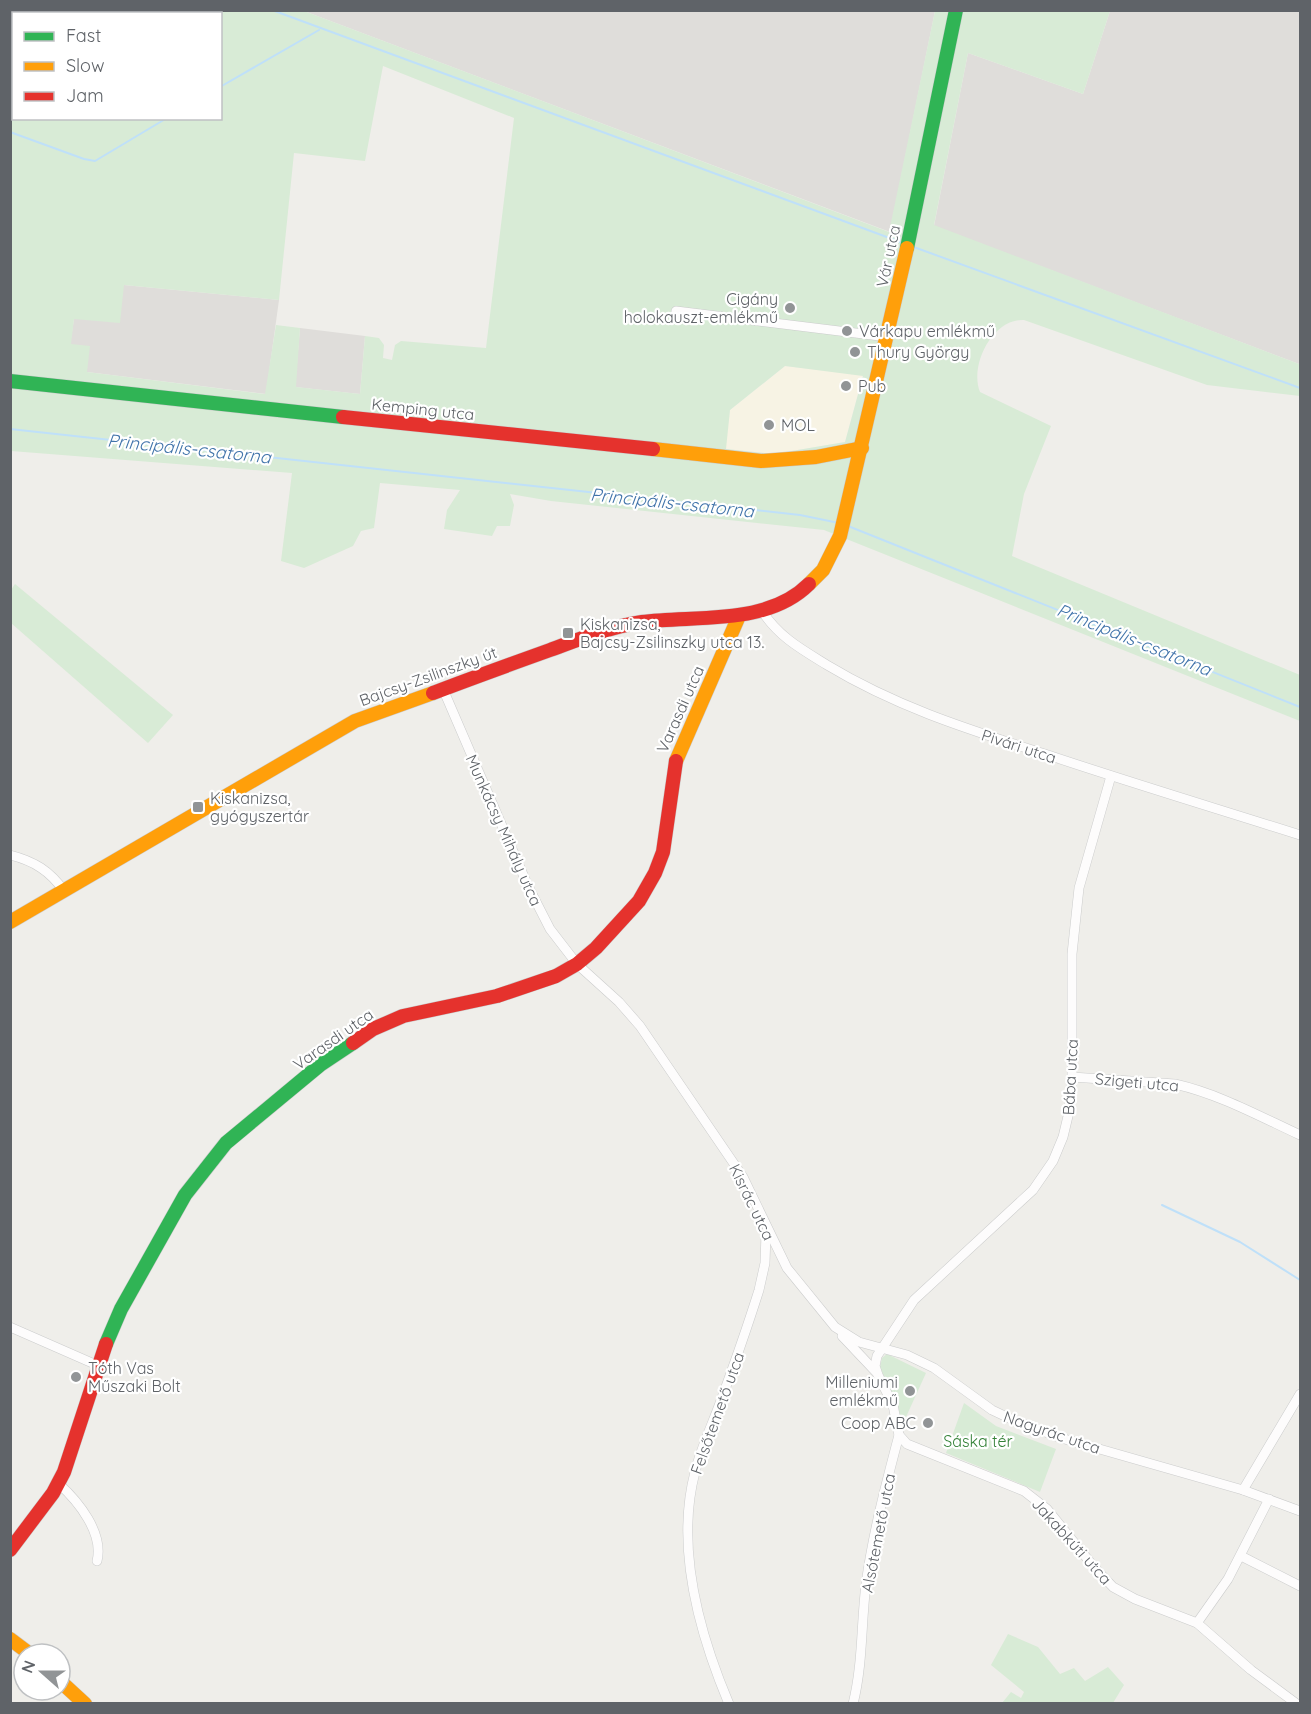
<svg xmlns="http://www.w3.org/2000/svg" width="1311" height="1714" viewBox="0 0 1311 1714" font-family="Quicksand,sans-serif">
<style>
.commercial{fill:#f7f3e4}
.industrial{fill:#dfddda}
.green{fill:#d8ebd6;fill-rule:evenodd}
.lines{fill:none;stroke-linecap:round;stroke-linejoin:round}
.stream{stroke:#bfe0f9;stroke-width:2}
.street-casing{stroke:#cbcccc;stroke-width:10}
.fast-casing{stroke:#cacacb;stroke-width:15}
.slow-casing{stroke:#cacacb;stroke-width:15}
.jam-casing{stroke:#cacacb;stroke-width:15}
.street{stroke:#fdfcfc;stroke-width:9}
.fast{stroke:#30b455;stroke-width:14}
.slow{stroke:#ff9f0a;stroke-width:14}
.jam{stroke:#e5322d;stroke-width:14}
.poi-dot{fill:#919496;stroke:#fff;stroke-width:2}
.labels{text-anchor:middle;stroke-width:4.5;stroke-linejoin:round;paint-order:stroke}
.street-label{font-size:16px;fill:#5f6368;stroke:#fff}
.poi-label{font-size:16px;fill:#5f6368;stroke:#fff;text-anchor:start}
.park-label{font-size:16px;fill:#348238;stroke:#fff}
.water-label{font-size:18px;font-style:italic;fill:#4174aa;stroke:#fff}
</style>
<rect width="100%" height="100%" fill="#efeeea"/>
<path class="commercial" d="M785 366 863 375 845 442 774 454 725 449 730 410Z"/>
<g class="industrial">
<path d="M304 11H935L890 232Z"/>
<path d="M1110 11H1300L1299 364 934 226 968 53 1083 94Z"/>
<path d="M124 285 279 300 266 394 87 372 70 345 74 319Z"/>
<path d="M300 328 365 336 360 394 295 387Z"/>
</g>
<g class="green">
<path d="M10 11H304L889 232 935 11H1110L1083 94 968 53 934 225 1299 364 1300 362V396L1207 385 1024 320C993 318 969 365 980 392L1051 426 1024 494 1012 556 1300 675V721L824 530 551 501 510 494 514 505 510 526H497L492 536 444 529 447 510 460 490 380 483 374 528 361 531 353 546 304 568 281 561 292 473 11 451ZM14 14H220V118H14ZM383 66 514 118 486 348 401 341 395 345 392 360 383 358 384 345 379 338 365 336 360 394 296 387 300 328 276 325 265 394 87 372 90 346 71 344 74 319 120 323 124 285 279 300 294 153 365 161ZM785 366 863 376 845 442 774 454 726 449 730 410Z"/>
<path d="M15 584 173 715 148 743 11 623V590Z"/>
<path d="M887 1354 926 1373 906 1417 900 1415 880 1367 882 1358Z"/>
<path d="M964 1403 996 1426 1056 1449 1040 1492 946 1453Z"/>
<path d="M1008 1634 1038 1647 1060 1674 1074 1668 1085 1681 1108 1667 1124 1685 1113 1703H1002L1011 1692 1021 1698 1024 1692 991 1665Z"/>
</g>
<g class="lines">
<g class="stream">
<path d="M272 10 903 243"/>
<path d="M220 87 319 30"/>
<path d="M10 132 84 159 95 161 167 118"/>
<path d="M911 246 1300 388"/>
<path d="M10 429 800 515 839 523"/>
<path d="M848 526 1300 707"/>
<path d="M1162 1205 1240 1242 1300 1280"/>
</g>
<g class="street-casing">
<g id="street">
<path d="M676 311 888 337"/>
<path d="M762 611C779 637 801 649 827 665 900 709 974 731 1054 757 1135 784 1218 809 1300 835"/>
<path d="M443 689 528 886 550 929 577 964 619 1002 640 1026 743 1177 787 1268 835 1327 859 1342 907 1355 934 1368 992 1410 1011 1419 1061 1438 1243 1490 1300 1511"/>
<path d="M1111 776 1079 888 1072 954V1077L1069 1112 1063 1137 1053 1161 1033 1190 914 1300 877 1356 875 1366 878 1375 893 1405 899 1435 907 1444 1024 1491 1047 1509 1094 1567 1113 1587 1135 1599 1197 1623 1251 1670 1297 1704"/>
<path d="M10 855C34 861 50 871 64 891"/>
<path d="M1072 1077 1175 1084C1219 1094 1259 1116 1300 1135"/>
<path d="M10 1327 99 1366"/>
<path d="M842 1336 876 1372"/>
<path d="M59 1484C78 1501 104 1533 97 1561"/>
<path d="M1243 1490 1300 1394"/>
<path d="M1241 1556 1300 1586"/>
<path d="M1197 1623 1228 1579 1269 1499"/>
<path d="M729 1704C699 1633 675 1548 695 1472 701 1448 712 1425 720 1403 734 1365 747 1328 759 1290L765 1263 766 1233"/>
<path d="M853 1704C863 1664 861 1624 866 1584 873 1533 886 1484 899 1435"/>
</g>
</g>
<g class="fast-casing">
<g id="fast">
<path d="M907 248 956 10"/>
<path d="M10 381 343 417"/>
<path d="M106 1344 121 1309 185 1195 226 1143 320 1065 353 1043"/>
</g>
</g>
<g class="slow-casing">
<g id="slow">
<path d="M653 449 761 461 816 457 862 448"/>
<path d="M809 584 823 570 840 536 907 248"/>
<path d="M676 761 739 616"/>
<path d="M10 922 355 721 433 693"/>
<path d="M10 1639 30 1654"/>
<path d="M60 1681 85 1704"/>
</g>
</g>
<g class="jam-casing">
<g id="jam">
<path d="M343 417 653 449"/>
<path d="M433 693C472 678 511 664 550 650 580 639 609 627 642 622 696 615 767 626 809 584"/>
<path d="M353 1043 373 1029 403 1016 497 996 556 976 577 964 596 948 639 901 655 873 663 852 676 761"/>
<path d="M10 1550 53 1493 64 1472 106 1344"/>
</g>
</g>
<use href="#street" class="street"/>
<use href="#fast" class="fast"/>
<use href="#slow" class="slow"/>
<use href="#jam" class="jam"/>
</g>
<g class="poi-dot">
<circle cx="790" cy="308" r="6"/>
<circle cx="847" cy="331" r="6"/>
<circle cx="855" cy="352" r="6"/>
<circle cx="846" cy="386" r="6"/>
<circle cx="769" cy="425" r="6"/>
<rect x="562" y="627" width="12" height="12" rx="3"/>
<rect x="192" y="801" width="12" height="12" rx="3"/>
<circle cx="76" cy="1377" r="6"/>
<circle cx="910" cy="1391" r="6"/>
<circle cx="928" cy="1423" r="6"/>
</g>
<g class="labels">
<g class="street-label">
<text transform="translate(888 256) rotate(-78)" y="6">Vár utca</text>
<text transform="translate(423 409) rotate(6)" y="6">Kemping utca</text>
<text transform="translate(428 676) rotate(-20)" y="6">Bajcsy-Zsilinszky út</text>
<text transform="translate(680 709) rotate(-66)" y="6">Varasdi utca</text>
<text transform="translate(1019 746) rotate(18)" y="6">Pivári utca</text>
<text transform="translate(504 830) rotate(66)" y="6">Munkácsy Mihály utca</text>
<text transform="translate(333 1039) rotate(-35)" y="6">Varasdi utca</text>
<text transform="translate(1070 1077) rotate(-87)" y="6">Bába utca</text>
<text transform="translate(1137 1082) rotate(5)" y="6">Szigeti utca</text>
<text transform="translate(752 1202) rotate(64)" y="6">Kisrác utca</text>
<text transform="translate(717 1413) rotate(-70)" y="6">Felsőtemető utca</text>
<text transform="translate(1052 1432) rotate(19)" y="6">Nagyrác utca</text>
<text transform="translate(878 1533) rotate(-79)" y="6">Alsótemető utca</text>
<text transform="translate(1072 1541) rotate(48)" y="6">Jakabkúti utca</text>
</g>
<g class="poi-label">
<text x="778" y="305" text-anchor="end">Cigány<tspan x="778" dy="18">holokauszt-emlékmű</tspan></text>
<text x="859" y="337">Várkapu emlékmű</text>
<text x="867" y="358">Thury György</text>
<text x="858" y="392">Pub</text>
<text x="781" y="431">MOL</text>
<text x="580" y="630">Kiskanizsa,<tspan x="580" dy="18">Bajcsy-Zsilinszky utca 13.</tspan></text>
<text x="210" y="804">Kiskanizsa,<tspan x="210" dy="18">gyógyszertár</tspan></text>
<text x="88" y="1374">Tóth Vas<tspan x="88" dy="18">Műszaki Bolt</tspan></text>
<text x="898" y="1388" text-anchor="end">Milleniumi<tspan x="898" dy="18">emlékmű</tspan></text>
<text x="916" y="1429" text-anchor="end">Coop ABC</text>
</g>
<g class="park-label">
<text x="978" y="1447">Sáska tér</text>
</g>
<g class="water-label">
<text transform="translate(189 449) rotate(6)" y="6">Principális-csatorna</text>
<text transform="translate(672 503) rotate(6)" y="6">Principális-csatorna</text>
<text transform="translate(1134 640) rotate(22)" y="6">Principális-csatorna</text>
</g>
</g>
<rect width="1311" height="1714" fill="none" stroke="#5f6368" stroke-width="24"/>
<rect x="12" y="12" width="210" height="108" fill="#ffffff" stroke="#bfc1c3" stroke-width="1.5"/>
<rect x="24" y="32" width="30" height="9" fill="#30b455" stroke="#bfc1c3" stroke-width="1.5"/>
<text x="66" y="42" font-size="18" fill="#5f6368">Fast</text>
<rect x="24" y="62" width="30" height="9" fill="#ff9f0a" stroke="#bfc1c3" stroke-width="1.5"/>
<text x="66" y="72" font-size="18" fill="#5f6368">Slow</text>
<rect x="24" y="92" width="30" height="9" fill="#e5322d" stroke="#bfc1c3" stroke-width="1.5"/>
<text x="66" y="102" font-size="18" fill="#5f6368">Jam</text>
<g transform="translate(42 1672) rotate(291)"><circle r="28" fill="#ffffff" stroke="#bfc1c3" stroke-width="1.5"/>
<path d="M0-4.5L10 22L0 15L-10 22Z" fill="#919496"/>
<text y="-9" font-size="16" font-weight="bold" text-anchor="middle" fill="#5f6368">N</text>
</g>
</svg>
